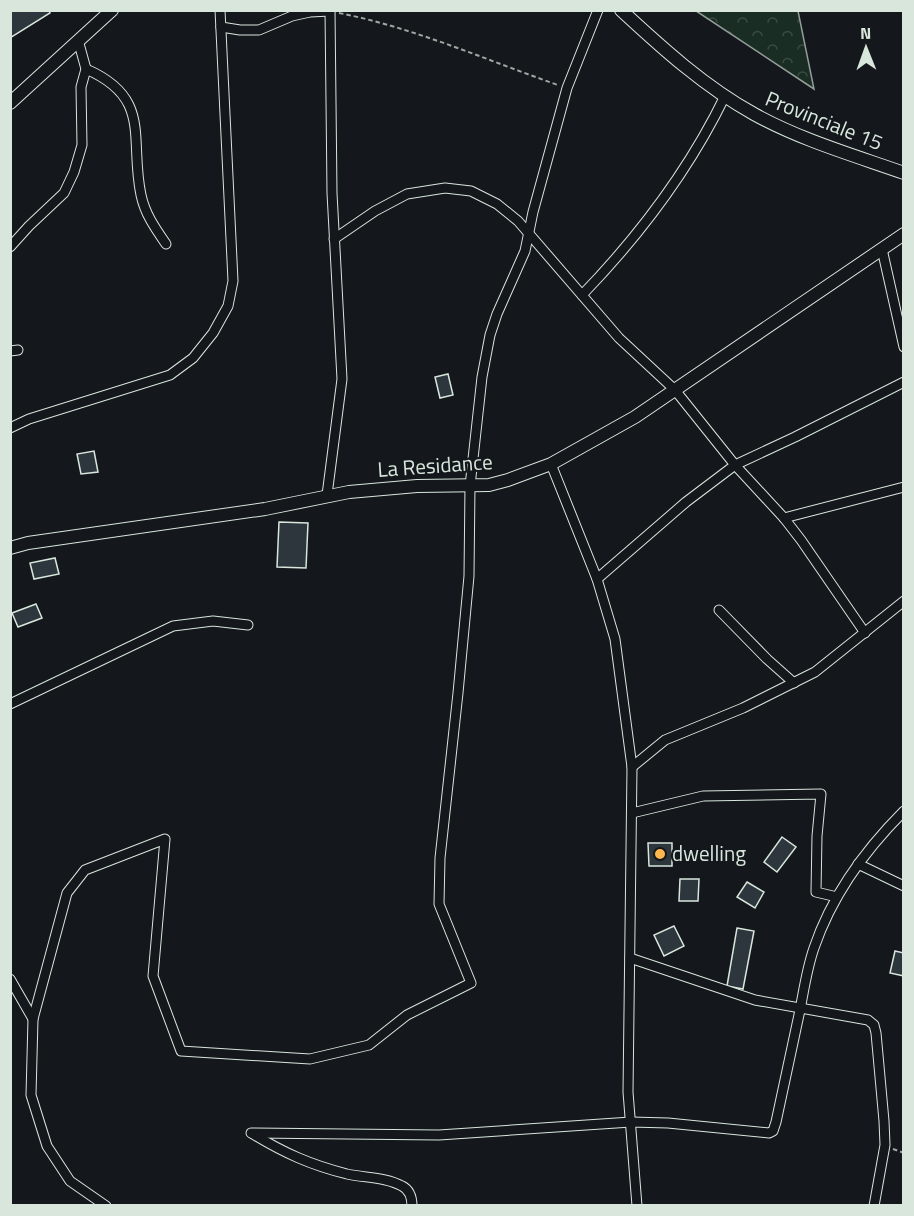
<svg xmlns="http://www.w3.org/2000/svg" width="914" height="1216" viewBox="0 0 914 1216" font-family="'Titillium Web',sans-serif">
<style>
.forest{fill:url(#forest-crowns);stroke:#939e99;stroke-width:1.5}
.building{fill:#2c363c;stroke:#d8e6dc;stroke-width:1.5}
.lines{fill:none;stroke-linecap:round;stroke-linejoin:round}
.minor-casing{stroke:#d8e6dc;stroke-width:11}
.tertiary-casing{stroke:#d8e6dc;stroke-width:14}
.path{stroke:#9da8a2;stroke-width:2;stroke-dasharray:4.5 3;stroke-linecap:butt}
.minor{stroke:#14181c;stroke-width:9}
.tertiary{stroke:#14181c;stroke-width:12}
.poi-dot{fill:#ffb74d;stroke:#14181c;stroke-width:2}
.labels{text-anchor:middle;stroke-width:4.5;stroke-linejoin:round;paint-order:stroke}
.street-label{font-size:21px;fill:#d8e6dc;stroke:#14181c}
.poi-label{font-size:21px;fill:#d8e6dc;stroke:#14181c;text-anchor:start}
</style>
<defs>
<pattern id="forest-crowns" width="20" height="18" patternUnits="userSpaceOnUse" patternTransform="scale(1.5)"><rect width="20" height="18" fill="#1a2d24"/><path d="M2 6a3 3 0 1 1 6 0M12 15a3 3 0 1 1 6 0" fill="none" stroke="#3b4b43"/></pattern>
</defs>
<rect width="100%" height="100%" fill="#14181c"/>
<path class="forest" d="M696 11H798L814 89Z"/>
<g class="building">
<path d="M14 10H49L50 13 10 38V12Z"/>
<path d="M448 374 453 395 440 398 435 377Z"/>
<path d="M94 451 98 472 81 474 77 454Z"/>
<path d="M279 522 308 523 306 568 277 567Z"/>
<path d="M55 558 59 574 34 579 30 563Z"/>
<path d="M36 604 42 618 18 627 12 613Z"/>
<path d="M782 837 796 847 777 872 764 862Z"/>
<path d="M648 843H672V866H649Z"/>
<path d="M680 879H699L698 901H679Z"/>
<path d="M747 882 764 892 755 908 737 897Z"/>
<path d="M674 926 684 946 664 956 654 935Z"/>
<path d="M737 928 754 931 743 989 727 986Z"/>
<path d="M895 951 904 953V976L890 973Z"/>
</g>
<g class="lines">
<g class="minor-casing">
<g id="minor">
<path d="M221 27 240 30H259L292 16 310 12 330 11"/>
<path d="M86 69C153 98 129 139 141 195 145 214 155 228 166 244"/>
<path d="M334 239 375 211 407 194 445 188 471 191 497 204 518 221 619 338 675 390 735 465 784 518 801 540 865 633"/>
<path d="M10 247 29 226 64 193 74 172 82 145 81 87 86 69 78 40"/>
<path d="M882 249 904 347"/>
<path d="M582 295C639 236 689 170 725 96"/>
<path d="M10 351 18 350"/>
<path d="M10 428 29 419 170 375 193 358 213 333 228 306 233 281 220 10"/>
<path d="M551 464 597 579 615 639 632 767 628 1092 637 1206"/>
<path d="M327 495 342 379 332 193 330 10"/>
<path d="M784 518 904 487"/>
<path d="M597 579 686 502 735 465 795 437 904 382"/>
<path d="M719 610 767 659 794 683"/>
<path d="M10 704 173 626 213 621 248 625"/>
<path d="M632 767 665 740 743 708 815 672 904 601"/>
<path d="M632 813 703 796 821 794 817 836 816 892 837 897"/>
<path d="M858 864 904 886"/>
<path d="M630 958 755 1000 868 1020 874 1025 876 1033 884 1121 885 1145 874 1206"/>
<path d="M10 979 33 1019"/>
<path d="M251 1133 439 1135 631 1122 668 1123 769 1133 773 1131 776 1122C784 1085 792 1047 800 1010 804 989 807 968 814 948 832 895 865 850 904 811"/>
<path d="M253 1134C284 1153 311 1165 347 1174 365 1178 386 1177 402 1186 410 1190 412 1197 412 1206"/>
<path d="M106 1206 70 1181 47 1146 31 1095 33 1019 67 893 85 870 165 839 153 976 181 1051 310 1059 369 1045 407 1015 471 983 439 904 440 858 458 693 469 576 470 486 482 377 490 335 497 314 525 251 533 212 567 88 598 10"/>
</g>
</g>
<g class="tertiary-casing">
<g id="tertiary">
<path d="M621 10C662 48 705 87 754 114 801 140 853 155 904 173"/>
<path d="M10 103 112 10"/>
<path d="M10 548 28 543 265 509 349 492 417 486 489 485 508 480 551 464 635 417 904 234"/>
</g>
</g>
<g class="path">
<path d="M339 13C415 28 486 60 558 85"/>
<path d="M893 1149 904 1153"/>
</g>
<use href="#minor" class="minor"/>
<use href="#tertiary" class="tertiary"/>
</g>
<circle class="poi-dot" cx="660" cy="854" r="6"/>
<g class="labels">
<g class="street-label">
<text transform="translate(824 121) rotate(22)" y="7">Provinciale 15</text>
<text transform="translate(435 466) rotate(-4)" y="7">La Residance</text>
</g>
<g class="poi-label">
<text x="672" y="861">dwelling</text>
</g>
</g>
<rect width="914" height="1216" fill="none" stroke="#d8e6dc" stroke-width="24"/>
<g transform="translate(866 48) rotate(359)" stroke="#14181c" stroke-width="4.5" paint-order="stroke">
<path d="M0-4.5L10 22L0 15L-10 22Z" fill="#d8e6dc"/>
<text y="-9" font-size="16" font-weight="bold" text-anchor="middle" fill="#d8e6dc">N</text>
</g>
</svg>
